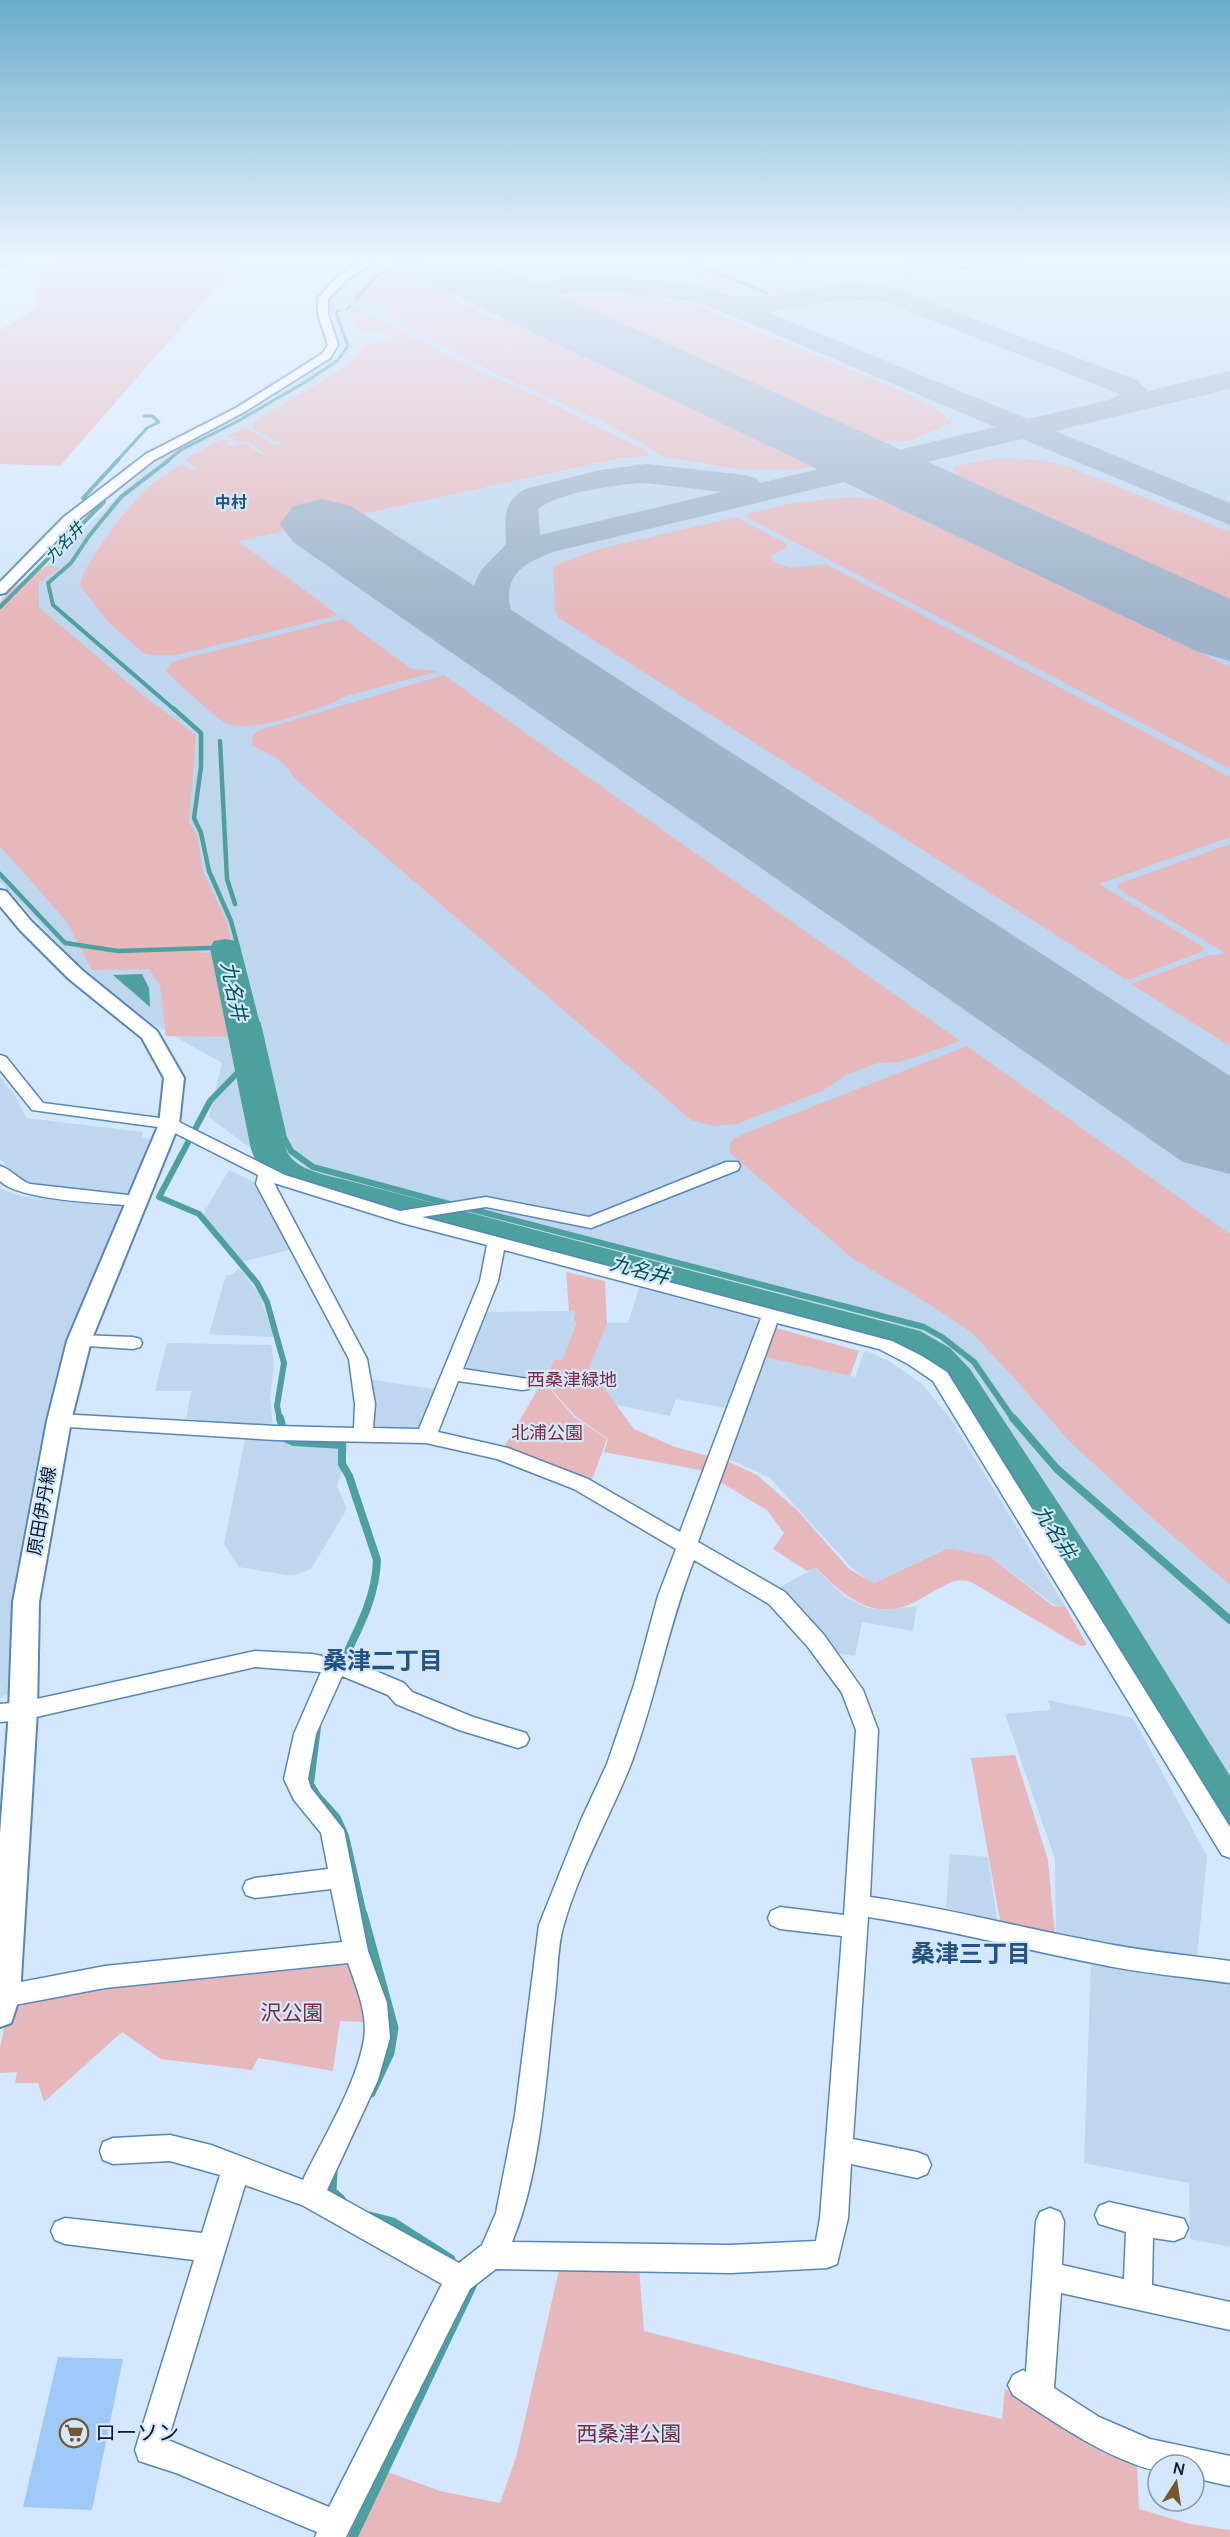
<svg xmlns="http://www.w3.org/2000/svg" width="1230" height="2537" viewBox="0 0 1230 2537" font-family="Manrope,'Noto Sans JP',sans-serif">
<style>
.built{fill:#bfd6ef}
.green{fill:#e6b8bc}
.water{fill:#4ca09d}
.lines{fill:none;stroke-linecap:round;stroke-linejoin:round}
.stream-far5{stroke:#4ca09d;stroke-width:3}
.stream-far4{stroke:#4ca09d;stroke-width:4}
.stream-far3{stroke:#4ca09d;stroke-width:4.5}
.stream-far2{stroke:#4ca09d;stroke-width:6}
.stream-far1{stroke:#4ca09d;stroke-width:8}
.stream{stroke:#4ca09d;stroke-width:9}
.river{fill:#4ca09d;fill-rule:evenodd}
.taxiway{fill:#9fb3ca;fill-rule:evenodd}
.runway{fill:#9fb3ca;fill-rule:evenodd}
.building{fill:#9ec9f8}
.motorway-tunnel{stroke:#aabed5;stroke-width:16;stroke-dasharray:16 8;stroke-linecap:butt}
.minor-casing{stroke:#5686bb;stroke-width:3}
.tertiary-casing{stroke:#5686bb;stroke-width:4}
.motorway-casing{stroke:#709c5b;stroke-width:3}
.minor{fill:#fff;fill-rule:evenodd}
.tertiary{fill:#fff;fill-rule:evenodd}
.motorway{fill:#a8e172;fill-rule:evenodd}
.labels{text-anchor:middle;stroke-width:4.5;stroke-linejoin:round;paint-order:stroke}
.far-neighbourhood-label{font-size:16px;font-weight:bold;fill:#235384;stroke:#d3e7fe}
.far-water-label{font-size:16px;font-style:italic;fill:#00504e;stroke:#d3e7fe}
.park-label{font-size:18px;fill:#7b2b3b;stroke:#d3e7fe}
.street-label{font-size:18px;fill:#081c31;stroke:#d3e7fe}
.water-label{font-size:20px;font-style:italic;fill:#00504e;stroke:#d3e7fe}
.near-park-label{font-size:21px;fill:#7b2b3b;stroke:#d3e7fe}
.near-poi-label{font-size:21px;fill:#081c31;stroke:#d3e7fe;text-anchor:start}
.near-neighbourhood-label{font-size:24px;font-weight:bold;fill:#235384;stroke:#d3e7fe}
</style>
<rect width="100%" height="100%" fill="#d3e7fe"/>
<g class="built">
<path d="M380 261H775L789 267 795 261H1230V1832L957 1385 938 1363 922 1351 902 1342 311 1184 283 1173 209 1117 222 1063 153 1024 91 978 0 882V603L46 566 145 470 173 450 230 421 298 381 338 353 341 346 327 309 330 299 344 282Z"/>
<path d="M0 1077 16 1097 26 1118 143 1132 142 1138 150 1139 129 1192 121 1194 26 1183 19 1180 0 1159Z"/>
<path d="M229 1170 256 1183 296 1248 242 1262 203 1214Z"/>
<path d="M0 1188 20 1196 118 1207 123 1211 64 1345 46 1416 16 1573 13 1691 0 1698Z"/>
<path d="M240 1268 259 1294 275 1337 209 1334 226 1275H231Z"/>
<path d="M639 1288 751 1317 759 1324 726 1408 676 1399 670 1416 593 1400 579 1368 598 1323H628Z"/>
<path d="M575 1311 572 1321 577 1322 562 1360 554 1359 545 1382 461 1371 485 1312Z"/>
<path d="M167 1343 271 1345 274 1363 270 1399 273 1426 186 1419 191 1391H155Z"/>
<path d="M867 1351 889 1361 921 1383 950 1418 1065 1606 1054 1605 989 1556 954 1549H945L873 1583 853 1569 770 1478 725 1457 764 1356 855 1377 864 1352Z"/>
<path d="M366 1379 441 1390 418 1431H378L371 1423Z"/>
<path d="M246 1435 346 1442 348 1444 345 1461 337 1486 347 1509 311 1569 298 1574 287 1575 239 1567 224 1544Z"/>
<path d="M815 1568 845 1597 868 1608 886 1610 917 1606 913 1631 862 1622 855 1656 836 1653 787 1595 778 1588Z"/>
<path d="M1048 1700 1133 1718 1207 1856 1197 1957 1056 1934 1055 1859 1005 1714 1051 1710Z"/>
<path d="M950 1854 988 1857 997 1920 946 1908Z"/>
<path d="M1091 1961 1230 1982V2247L1190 2239 1189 2183 1084 2163Z"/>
</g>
<g class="green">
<path d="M58 261H239L60 466 0 464V330L36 309 40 273Z"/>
<path d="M396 261H433L402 267 396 272 494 319 507 320 814 466 802 469H736L661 456 646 445 599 420 495 373 398 322 389 317 388 304 349 298 366 279Z"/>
<path d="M679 261 712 262 716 264 706 267 770 289 810 287C751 298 741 291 687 269L691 265Z"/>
<path d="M568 295 635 298 694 304 911 395 944 414 951 423 909 441H883L869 437 569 301 566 298Z"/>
<path d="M351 305 481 372 543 399 646 451 649 456 619 458 238 541 338 615 176 655H151L144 653 111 625 80 586C81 566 129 506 145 490 155 481 168 473 179 465L183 464 191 471 196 469 185 459 222 439 229 442 226 444 228 446 246 444 262 455 266 454 249 442H235L233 439 237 437H226L245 427 276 446 283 441H274L252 428 256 420 331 376 357 356 364 346 392 339V336L384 333 358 331 352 314 347 308Z"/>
<path d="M996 458 1042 460 1069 467 1230 532V600L962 478 953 470 956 466Z"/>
<path d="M848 497 880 499 1230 667V769L743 515 793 503Z"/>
<path d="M736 517 787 544 786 548 771 556 773 562 792 568 826 564 1230 777V837L1099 884 1203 947V951L1131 979H1125L559 618 555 610 553 566 599 549Z"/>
<path d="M46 566 60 568 39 582V607L140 693 196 735 189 822 197 835 203 872 227 922 232 944 199 946 201 953 220 952 225 996 236 1037 166 1036 160 985 149 969 92 970 67 922 0 846V602L10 590Z"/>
<path d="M343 619 412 669 439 671 343 697 333 703C304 712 255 734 226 723 215 718 178 682 166 672L171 663 185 658Z"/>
<path d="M444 675 942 1028 960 1041 916 1057 898 1062 878 1063 846 1075 822 1091 737 1124 713 1126 691 1120 293 777C285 759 267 754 252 745L253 734 260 730Z"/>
<path d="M1230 844V1046L1131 984 1209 955H1219L1225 953 1117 888 1118 884Z"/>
<path d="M967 1046 1230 1234V1585L1159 1524 1069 1441 1016 1380 971 1332 921 1299 852 1258 730 1153C727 1139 736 1138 748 1132Z"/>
<path d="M566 1272 605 1281 607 1323 589 1368 634 1429 675 1447 727 1461 757 1475 797 1510 849 1569 874 1583 946 1549H954L989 1556 1053 1606H1065L1087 1645 1080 1646 971 1582C954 1578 951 1583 936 1590 926 1595 915 1603 903 1607 866 1618 840 1591 816 1568L807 1571 773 1549 784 1533 767 1510 700 1470 604 1452 608 1439 575 1416 545 1382 554 1359 562 1360 577 1322 573 1321 575 1311H569Z"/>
<path d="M776 1328 859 1351 850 1376 765 1357Z"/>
<path d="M542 1382 545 1383 574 1417 607 1439 590 1485 503 1449Z"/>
<path d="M1015 1755 1048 1860 1055 1936 1001 1926 971 1758Z"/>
<path d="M333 1959 346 1965 356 1974 366 2022 340 2021 333 2071 258 2058 252 2070 161 2059 122 2032 44 2102 38 2083H15L17 2072 0 2073V2048L7 2014 28 2002 116 1982Z"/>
<path d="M639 2267 644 2331 873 2389 1002 2419 1005 2389 1038 2404 1137 2464 1139 2509 1190 2524 1230 2530V2537H347L380 2469 440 2491 500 2503 517 2454 559 2270Z"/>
</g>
<path class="water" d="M142 974 149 988 150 1007 113 975Z"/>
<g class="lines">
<g class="stream-far5">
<path d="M689 261 767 293"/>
<path d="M763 261 785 270"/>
<path d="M791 268 803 261"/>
<path d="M356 299 377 276 404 261"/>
<path d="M347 309 350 306"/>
<path d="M117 461 147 428 159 422 152 416H144"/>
<path d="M167 461 181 450 238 421 307 381 338 360 348 346 336 313 339 311"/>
</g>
<g class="stream-far4">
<path d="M169 460 121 497 89 536 71 563 48 583 53 605 176 711"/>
<path d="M83 498 118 460"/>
<path d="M0 607 104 502"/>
</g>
<g class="stream-far3">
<path d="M220 741 227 879 235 904"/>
<path d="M0 874 65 943 118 951 238 947 231 921 209 871 201 833 194 818 201 767V733L174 709"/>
<path d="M238 947 258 1025"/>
<path d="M235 1025 233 1018 238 1015"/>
</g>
<g class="stream-far2">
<path d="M234 1024 244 1066 210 1101 159 1197 199 1214 257 1283 267 1302 284 1363 277 1406 280 1420"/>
<path d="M258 1024 284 1138 291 1151 313 1167 453 1205"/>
<path d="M463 1207 924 1327 942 1337 974 1362 1014 1420"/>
</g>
<g class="stream-far1">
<path d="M280 1418 285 1438 294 1442 342 1445V1464L349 1476 377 1560C376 1599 356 1633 340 1667"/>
<path d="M1013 1418 1057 1469 1230 1620"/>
<path d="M317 1727 310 1784 318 1797 337 1818 345 1836 363 1915"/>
</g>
<g class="stream">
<path d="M363 1914 394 2028 390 2053 371 2093"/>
<path d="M333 2172 332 2191 341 2199"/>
<path d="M370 2216 393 2222 451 2259"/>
<path d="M353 2537 473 2284 471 2282"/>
</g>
<g class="river">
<path d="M0 261H25L23 264 0 270Z"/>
<path d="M225 939 236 941 240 948 286 1149C292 1169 325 1175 342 1179L920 1331 950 1348 970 1369 1101 1568 1230 1776V1838L1213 1832 1069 1592 942 1387 922 1366 892 1349 305 1191C282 1184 259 1174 251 1149L210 948 214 941Z"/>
</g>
<path class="taxiway" d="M585 276 669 281 707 288 730 296H775L846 283 886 286 1137 380 1148 391 1230 371V389L1055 431 1230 503V525L1022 439 553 552C544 556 535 559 527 564 496 585 510 620 531 643 539 652 550 658 557 669L551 677C542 679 533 682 524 677 500 663 464 612 475 583 481 566 495 557 506 544 506 519 501 503 525 489L601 470 646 464 745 475 756 478 760 483 995 427 699 302 642 294 585 291 562 294 550 297 545 301 552 310 548 316C533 319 526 314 517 301 532 279 560 278 585 276ZM846 299 882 301 1120 394 1109 400 1028 419 767 312ZM646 483 722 492 540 535 538 509C559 492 619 484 646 483Z"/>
<g class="runway">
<path d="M485 261 1230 599V661L1198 652 413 275 404 262Z"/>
<path d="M322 499 351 506 1230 1076V1174L1183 1162 293 542 280 524 293 506Z"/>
</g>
</g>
<path class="building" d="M58 2357 123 2359 92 2510 23 2507Z"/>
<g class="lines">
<path class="motorway-tunnel" d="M780 261 912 266"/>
<g class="minor-casing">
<g id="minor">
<path d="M0 1055 6 1057 43 1103 175 1120 285 1175 400 1211 486 1197 589 1217 726 1162H738L740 1166 738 1170 591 1228 486 1207 422 1217 892 1341 922 1356 947 1372 1230 1827V1858L1222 1855 933 1381 908 1364 879 1349 777 1323 698 1542 785 1592 824 1635 863 1690 878 1730 870 1897C947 1908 1022 1928 1098 1942 1142 1951 1186 1955 1230 1961V1983C1186 1977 1141 1973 1098 1964 1021 1949 946 1929 868 1917L853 2139 917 2152 927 2156 931 2165 927 2174 917 2178 851 2164 848 2218 837 2264 827 2268 731 2273 496 2269 470 2289 346 2537H315L317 2532 176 2473 139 2461 135 2450 194 2260 65 2244 55 2240 51 2231 55 2222 65 2218 202 2233 220 2175 170 2161 113 2164 103 2160 100 2151 103 2142 113 2138 170 2135 211 2145 303 2180C323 2138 357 2084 364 2039 368 2014 356 1986 348 1963L105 1988 4 2007 0 2006V1986L105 1966 342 1942 331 1889 255 1898 246 1895 243 1888 246 1881 255 1878 328 1869 321 1833 294 1800 284 1779 294 1734 321 1672 255 1667 23 1720 0 1722V1704L23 1702 255 1651 312 1654 357 1663 404 1683 412 1692 473 1717 526 1733 529 1739 526 1745 518 1748 459 1730 396 1704 388 1695 342 1676 316 1734 308 1779 311 1788 344 1830 368 1951 387 2003 390 2038 378 2080 327 2190 459 2263 482 2245 496 2213 515 2115 539 1925 581 1820 607 1764 634 1685 658 1596 676 1549 574 1489 497 1459 426 1443 276 1440 52 1426 49 1421 52 1416 59 1414 276 1426 354 1428 355 1404 349 1359 256 1184 258 1175 165 1128 32 1110 0 1070ZM274 1183 402 1223 487 1245 480 1281 419 1429 373 1428 375 1404 367 1359ZM504 1250 761 1318 680 1532 588 1479 508 1448 438 1432 458 1381 522 1390 529 1389 532 1384 529 1379 522 1378 463 1369 498 1281ZM694 1560 769 1604 808 1647 842 1693 856 1730 844 1915 780 1907 771 1911 768 1918 771 1925 780 1929 842 1936 820 2218 816 2241 731 2245 512 2242C542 2171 546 2073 555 1996 558 1973 557 1946 564 1924 580 1868 610 1817 631 1764 656 1697 668 1626 694 1560ZM245 2185 302 2205 442 2284 329 2507 168 2440Z"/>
<path d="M0 1166C11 1169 19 1180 30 1184L137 1196 143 1197 146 1201 143 1205 137 1206C106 1203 20 1201 0 1181Z"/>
<path d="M79 1335 133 1337 140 1339 142 1343 140 1347 133 1349 72 1345 70 1341 72 1337Z"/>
<path d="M1109 2202 1184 2219 1188 2228 1184 2237 1174 2241 1153 2238 1152 2285 1230 2302V2330L1061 2293 1054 2388 1099 2417 1150 2439 1230 2456V2486L1194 2478V2465H1158V2471C1110 2461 1054 2422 1013 2395L1008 2385 1013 2375 1023 2370 1026 2372 1036 2221 1040 2212 1050 2208 1060 2212 1064 2221 1062 2265 1124 2279 1126 2232 1099 2224 1095 2215 1099 2206Z"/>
</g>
</g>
<g class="tertiary-casing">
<g id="tertiary">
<path d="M363 261H376L346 280 328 299V314L338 345 330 358 244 412 154 460 74 523 5 593 0 594V582L64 517 146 454 236 408 322 354 328 345 318 314V298L338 276Z"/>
<path d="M0 890 6 891 32 922 83 971 157 1031 184 1078 179 1124 91 1341 71 1421 39 1602 37 1711 20 1996 11 2023 0 2027V1834L9 1711 13 1602 47 1421 67 1341 159 1124 164 1078 142 1038 69 979 20 930 0 906Z"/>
</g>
</g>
<g class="motorway-casing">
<path id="motorway" d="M1019 261 1012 265 912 270 905 266 907 263 919 261Z"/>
</g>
<use href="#minor" class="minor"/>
<use href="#tertiary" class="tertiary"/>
<use href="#motorway" class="motorway"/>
</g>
<linearGradient id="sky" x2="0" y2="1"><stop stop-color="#69acca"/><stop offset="0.42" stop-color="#ebf4ff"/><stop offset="1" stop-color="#ebf4ff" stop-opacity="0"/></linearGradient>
<rect width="1230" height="616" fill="url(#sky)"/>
<defs>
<g id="supermarket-ring" transform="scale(1.5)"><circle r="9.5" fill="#d3e7fe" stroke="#78572e" stroke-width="1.5"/><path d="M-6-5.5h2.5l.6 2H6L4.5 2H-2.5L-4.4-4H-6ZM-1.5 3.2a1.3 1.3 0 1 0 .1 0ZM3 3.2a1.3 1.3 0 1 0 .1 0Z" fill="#78572e"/></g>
</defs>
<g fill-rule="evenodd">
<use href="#supermarket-ring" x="74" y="2433"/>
</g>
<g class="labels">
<g class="far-neighbourhood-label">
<text x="231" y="508">中村</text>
</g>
<g class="far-water-label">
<text transform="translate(64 542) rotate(-46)" y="6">九名井</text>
</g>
<g class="park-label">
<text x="572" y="1386">西桑津緑地</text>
<text x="547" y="1439">北浦公園</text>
</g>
<g class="street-label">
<text transform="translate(42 1511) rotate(-80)" y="6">原田伊丹線</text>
</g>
<g class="water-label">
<text transform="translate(234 991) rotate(78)" y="7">九名井</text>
<text transform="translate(640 1270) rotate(15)" y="7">九名井</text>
<text transform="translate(1055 1532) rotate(57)" y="7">九名井</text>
</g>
<g class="near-park-label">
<text x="292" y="2020">沢公園</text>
<text x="629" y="2441">西桑津公園</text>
</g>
<g class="near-poi-label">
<text x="95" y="2440">ローソン</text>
</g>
<g class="near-neighbourhood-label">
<text x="383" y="1669">桑津二丁目</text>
<text x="971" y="1962">桑津三丁目</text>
</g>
</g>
<g transform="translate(1176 2483) rotate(12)"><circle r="28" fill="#d3e7fe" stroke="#8296ac" stroke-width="1.5"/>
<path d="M0-4.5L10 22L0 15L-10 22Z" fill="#78572e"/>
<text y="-9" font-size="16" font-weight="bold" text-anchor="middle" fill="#081c31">N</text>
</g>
</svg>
